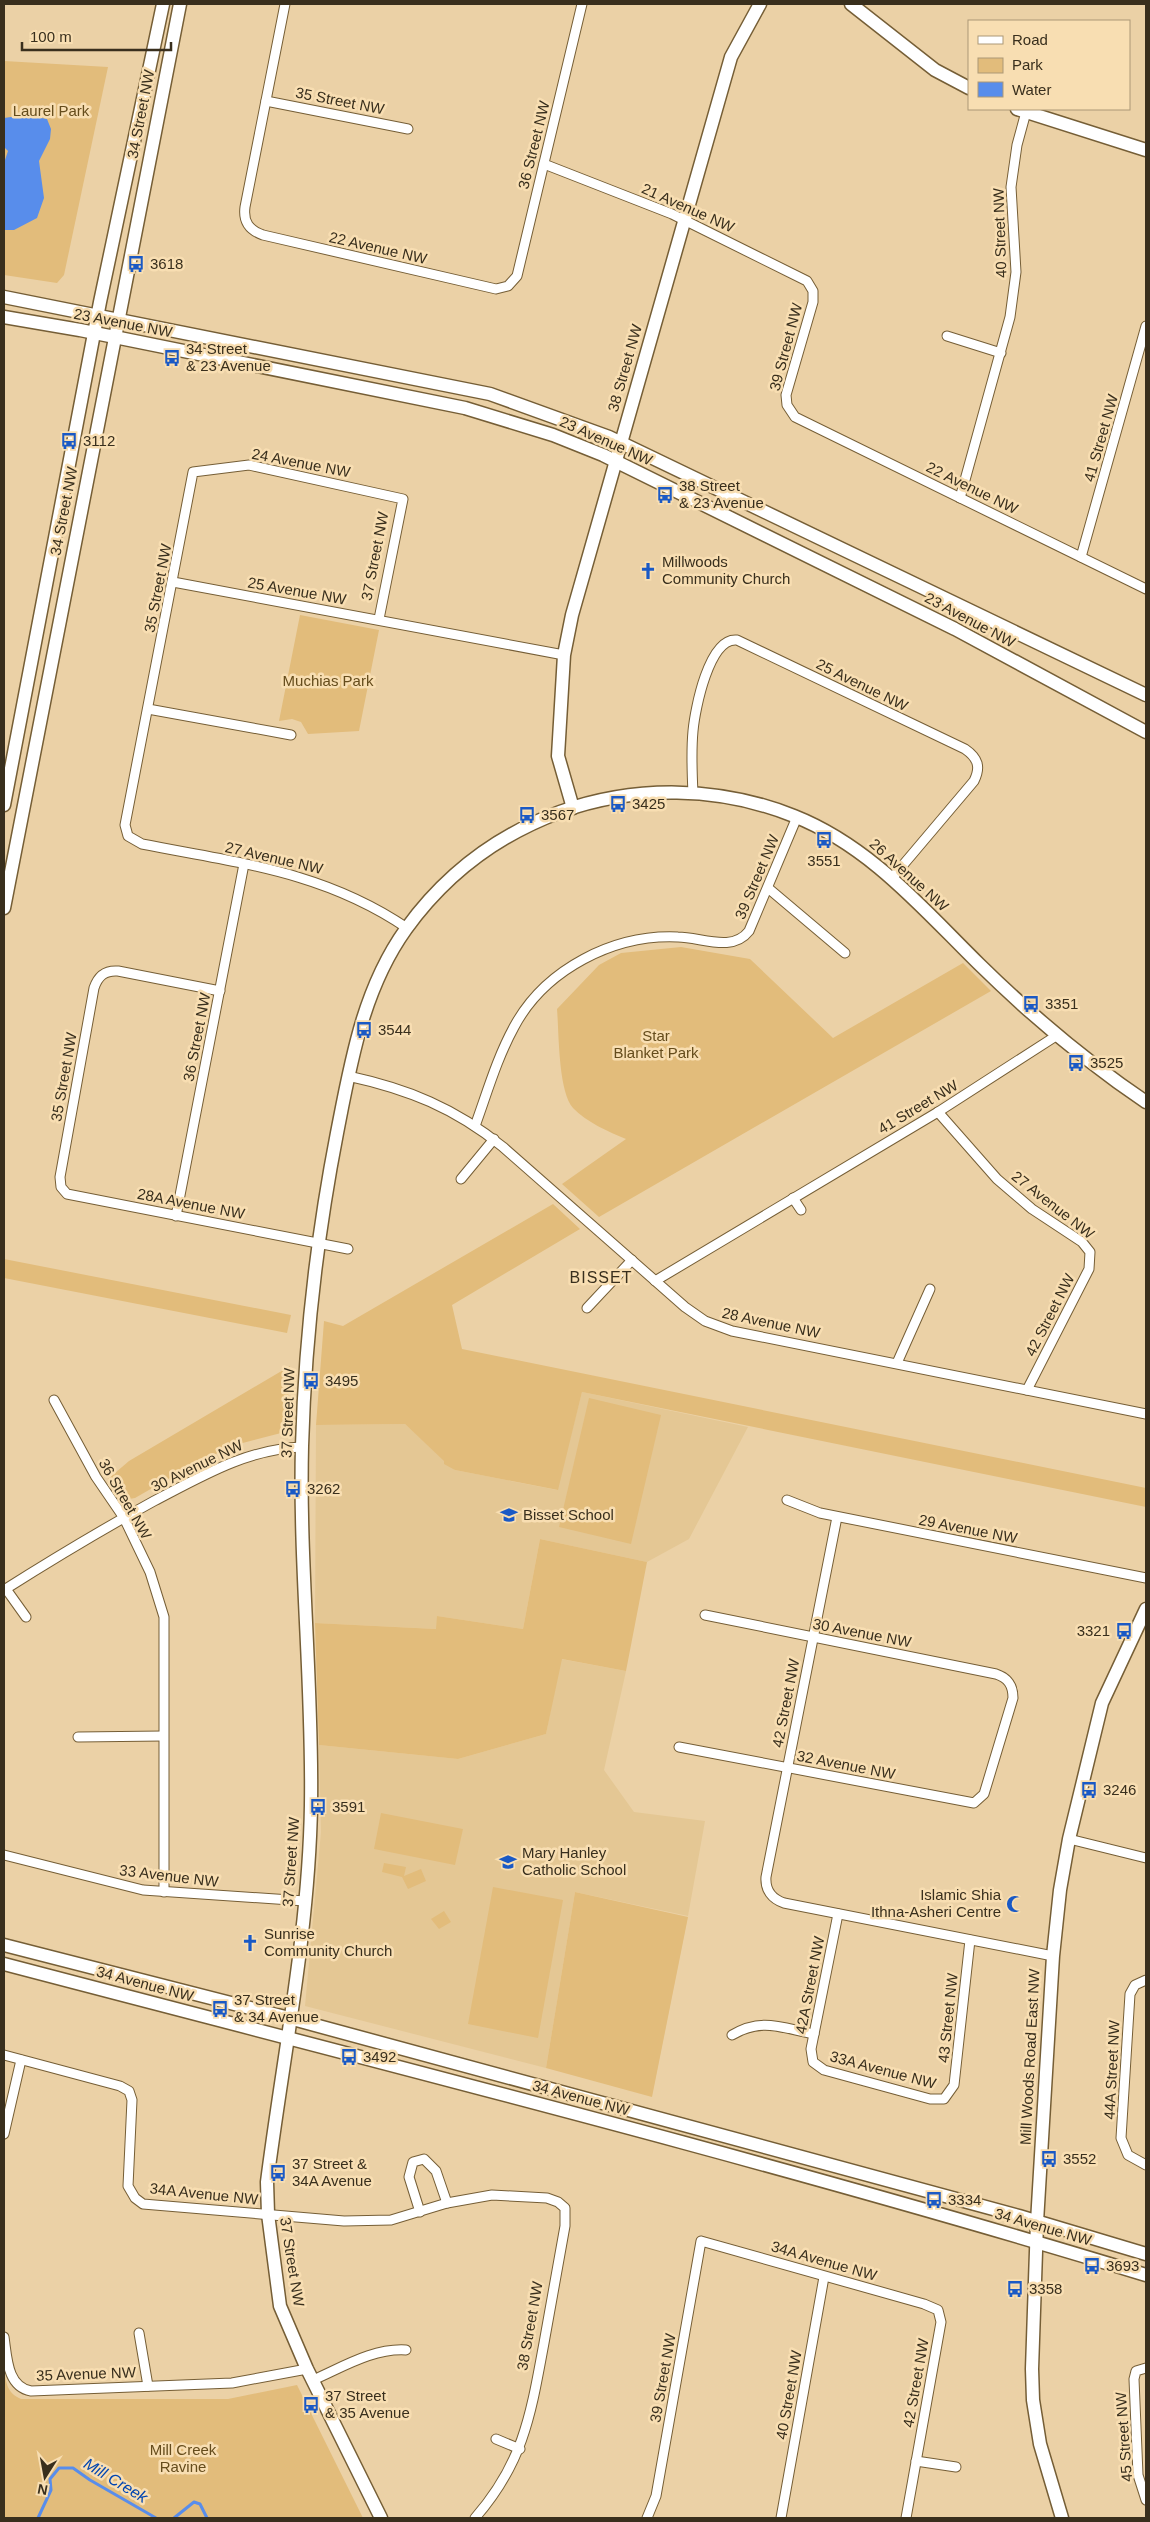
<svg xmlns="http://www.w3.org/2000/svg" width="1150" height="2522" viewBox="0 0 1150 2522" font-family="Arial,sans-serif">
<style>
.built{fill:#e4c794}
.green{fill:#e2bc7b}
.water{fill:#588deb}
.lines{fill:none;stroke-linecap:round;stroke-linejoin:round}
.stream{stroke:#588deb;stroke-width:3}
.street-casing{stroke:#755e36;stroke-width:11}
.secondary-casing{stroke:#755e36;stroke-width:15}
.street{stroke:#fff;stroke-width:9}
.secondary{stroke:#fff;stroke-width:12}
.labels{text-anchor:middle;stroke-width:5;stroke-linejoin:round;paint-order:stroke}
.street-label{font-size:15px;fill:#392f1d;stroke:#f8deb2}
.park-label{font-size:15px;fill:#654c1c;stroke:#f8deb2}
.poi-label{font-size:15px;fill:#392f1d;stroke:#f8deb2;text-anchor:start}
.neighbourhood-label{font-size:16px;letter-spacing:1px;fill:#392f1d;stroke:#f8deb2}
.water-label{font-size:16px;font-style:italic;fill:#0145b1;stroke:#f8deb2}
</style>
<rect width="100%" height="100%" fill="#ebd1a6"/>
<g class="built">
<path d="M582 1392 748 1427 689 1539 647 1562 540 1539 523 1629 437 1616V1629L315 1623 316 1425 405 1424 455 1470 557 1490Z"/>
<path d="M561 1659 626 1671 604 1770 634 1812 705 1821 688 1916 575 1892 546 2068 305 2006 321 1832 319 1745 458 1759 546 1734Z"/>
</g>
<g class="green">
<path d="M4 61 108 67 64 275 57 283 4 275Z"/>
<path d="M300 615 379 630 359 731 308 734 301 722 292 719 279 721Z"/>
<path d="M681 947 750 959 833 1038 963 963 991 991 599 1217 562 1184 626 1139C609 1132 586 1122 573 1108 558 1091 559 1032 557 1009L599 965 621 953Z"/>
<path d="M553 1204 580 1229 452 1305 462 1349 1146 1488V1507L582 1392 558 1490 455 1470 444 1464V1461L405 1424 316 1425 324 1321 343 1326Z"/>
<path d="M4 1259 291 1315 287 1333 4 1278Z"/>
<path d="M290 1366 287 1424 281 1433 235 1445 196 1463 135 1498C120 1502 115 1490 108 1479L129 1461Z"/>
<path d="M589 1398 661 1415 631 1544 559 1527Z"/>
<path d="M540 1539 647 1562 626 1671 562 1659 546 1734 458 1759 319 1745 315 1623 436 1629 437 1616 523 1629Z"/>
<path d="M381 1813 463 1829 455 1865 374 1849Z"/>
<path d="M384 1863 406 1867 404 1876 421 1869 426 1881 408 1889 402 1877 382 1872Z"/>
<path d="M493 1887 563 1900 538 2038 468 2024Z"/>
<path d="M575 1892 688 1917 652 2097 546 2068Z"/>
<path d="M444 1911 451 1922 439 1929 431 1919Z"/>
<path d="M4 2368C6 2383 7 2393 21 2399H228L297 2385 363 2518H4Z"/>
</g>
<path class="water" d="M25 115 47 119 51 129 50 139 39 161 44 198 37 218 14 230H4V163L8 151 4 147V118Z"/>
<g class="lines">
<g class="stream">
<path d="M38 2518 51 2490 50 2479 59 2468H73L90 2480 156 2518"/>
<path d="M174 2518 194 2502 200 2504 207 2518"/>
</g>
<g class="street-casing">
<g id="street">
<path d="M285 4 245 207C243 222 249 230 263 235L496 289 508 286 517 276 582 4"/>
<path d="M266 101 408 129"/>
<path d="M544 164 672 214 807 281 813 291V302L786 395 787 405 795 417 1146 589"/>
<path d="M947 336 1001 353"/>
<path d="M960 498 1010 317 1016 272 1011 187 1017 145 1026 112"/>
<path d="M1081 557 1146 326"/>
<path d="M173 582 564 655"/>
<path d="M379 619 403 499 249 465 193 472 125 825 128 836 142 844C238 863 323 871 407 928"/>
<path d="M148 709 291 735"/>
<path d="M693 793C692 773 691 752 693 731 695 709 709 637 737 640L965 749C978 758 981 767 974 781L892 878"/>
<path d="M768 888 845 953"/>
<path d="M220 991 118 971C105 970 98 976 94 988L60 1177 61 1187 67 1194 348 1249"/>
<path d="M348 1076C408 1089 455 1108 503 1147L685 1307 705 1321 732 1331 1146 1414"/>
<path d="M938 1112 997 1179 1032 1209 1082 1242 1090 1252 1089 1269 1027 1390"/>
<path d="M475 1126C487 1093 497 1058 514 1027 545 969 614 934 678 937 701 937 732 953 749 931L797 817"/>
<path d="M461 1179 494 1139"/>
<path d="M793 1198 801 1210"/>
<path d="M176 1216 244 864"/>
<path d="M655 1281 938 1112 1056 1036"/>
<path d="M587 1308 632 1260"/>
<path d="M897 1363 930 1289"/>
<path d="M54 1400 96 1477 124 1518 150 1572 164 1617V1892"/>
<path d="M787 1500 820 1513 1146 1578"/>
<path d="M837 1517 766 1877C765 1890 772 1899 784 1903L1053 1956"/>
<path d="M6 1589 26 1617"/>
<path d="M4 1590C53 1559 103 1529 154 1501 202 1476 247 1449 302 1447"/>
<path d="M78 1737 163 1736"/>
<path d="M679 1747 974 1803 984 1794 1013 1698C1013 1685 1008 1678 996 1674L705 1615"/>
<path d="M1069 1839 1146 1858"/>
<path d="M4 1855 143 1890 305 1901"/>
<path d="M838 1914 811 2049 813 2062 824 2070 930 2099H944L954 2085 970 1940"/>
<path d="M1146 1980 1135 1985 1130 1994 1121 2138 1128 2155 1146 2165"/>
<path d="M732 2035C762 2017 782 2028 814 2034"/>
<path d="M4 2055 120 2086 129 2091 132 2100 128 2186 135 2198 143 2204 344 2221 391 2220 447 2203 492 2195 547 2198 558 2202 565 2208V2226C558 2265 551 2304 544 2343 531 2413 524 2462 475 2518"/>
<path d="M4 2134 21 2060"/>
<path d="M420 2212 409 2177 413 2162 424 2159 436 2171 447 2203"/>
<path d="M139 2333 148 2386"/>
<path d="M4 2337C7 2357 7 2387 31 2391L232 2383 307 2369"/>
<path d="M1146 2368 1136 2371 1134 2379 1138 2475 1146 2500"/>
<path d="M313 2380C343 2367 373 2348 406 2350"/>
<path d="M496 2439 520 2449"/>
<path d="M916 2461 956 2467"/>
<path d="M647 2518 656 2496 701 2241 924 2304 938 2310 941 2322 906 2518"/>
<path d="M781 2518 824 2277"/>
</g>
</g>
<g class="secondary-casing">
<g id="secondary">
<path d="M851 4 935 70 969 88"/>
<path d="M1017 109 1146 150"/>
<path d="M4 297 490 394 609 437 1146 695"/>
<path d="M4 317 80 330 465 408 553 435 603 455 955 629 1146 732"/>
<path d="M4 805 100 302 163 4"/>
<path d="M573 808 558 756 564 655 572 615 731 57 760 4"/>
<path d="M4 908 180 4"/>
<path d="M4 1945 289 2018 1019 2216 1146 2254"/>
<path d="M4 1964C385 2064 769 2160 1146 2275"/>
<path d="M381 2518 307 2369 280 2306 268 2214 267 2182C283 2057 309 1931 311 1805 313 1685 299 1565 302 1446 305 1340 317 1236 337 1133 351 1061 363 989 406 929 445 875 498 835 560 812 635 785 719 786 794 816 870 846 922 908 979 964 1031 1015 1085 1061 1146 1102"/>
<path d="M1062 2518 1040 2444 1033 2400 1032 2369 1037 2222 1053 1956 1060 1890 1069 1839 1102 1703 1146 1609"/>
</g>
</g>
<use href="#street" class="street"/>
<use href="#secondary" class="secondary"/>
</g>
<defs>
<g id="bus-bare" transform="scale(1.35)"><path d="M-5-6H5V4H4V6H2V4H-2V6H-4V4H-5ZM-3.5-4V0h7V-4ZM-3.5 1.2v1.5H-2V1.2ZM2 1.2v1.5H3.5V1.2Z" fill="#1a59c5" stroke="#f8deb2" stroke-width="2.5" paint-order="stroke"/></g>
<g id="church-bare" transform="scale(1.35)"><path d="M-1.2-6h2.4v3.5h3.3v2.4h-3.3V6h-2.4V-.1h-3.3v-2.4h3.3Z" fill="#1a59c5" stroke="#f8deb2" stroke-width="2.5" paint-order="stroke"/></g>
<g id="school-bare" transform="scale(1.35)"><path d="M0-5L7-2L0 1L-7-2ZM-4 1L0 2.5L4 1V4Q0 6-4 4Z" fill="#1a59c5" stroke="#f8deb2" stroke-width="2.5" paint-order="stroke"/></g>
<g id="mosque-bare" transform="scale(1.35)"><path d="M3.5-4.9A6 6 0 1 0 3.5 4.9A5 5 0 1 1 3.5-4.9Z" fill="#1a59c5" stroke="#f8deb2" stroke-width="2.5" paint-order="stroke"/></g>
</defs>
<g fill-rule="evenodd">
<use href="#bus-bare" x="136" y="264"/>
<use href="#bus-bare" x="172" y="358"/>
<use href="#bus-bare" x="69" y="441"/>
<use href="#bus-bare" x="665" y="495"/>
<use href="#church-bare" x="648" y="571"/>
<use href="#bus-bare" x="618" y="804"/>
<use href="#bus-bare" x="527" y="815"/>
<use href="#bus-bare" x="824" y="840"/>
<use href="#bus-bare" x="1031" y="1004"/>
<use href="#bus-bare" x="364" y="1030"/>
<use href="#bus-bare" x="1076" y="1063"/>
<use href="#bus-bare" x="311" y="1381"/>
<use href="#bus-bare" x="293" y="1489"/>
<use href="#school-bare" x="509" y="1515"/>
<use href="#bus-bare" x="1124" y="1631"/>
<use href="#bus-bare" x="1089" y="1790"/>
<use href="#bus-bare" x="318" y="1807"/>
<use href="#school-bare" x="508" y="1862"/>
<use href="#mosque-bare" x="1015" y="1904"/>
<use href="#church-bare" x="250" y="1943"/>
<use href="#bus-bare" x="220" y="2009"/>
<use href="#bus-bare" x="349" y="2057"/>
<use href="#bus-bare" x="1049" y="2159"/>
<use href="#bus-bare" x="278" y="2173"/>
<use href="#bus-bare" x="934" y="2200"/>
<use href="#bus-bare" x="1092" y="2266"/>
<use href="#bus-bare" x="1015" y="2289"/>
<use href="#bus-bare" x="311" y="2405"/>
</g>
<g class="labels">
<g class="street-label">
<text transform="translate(340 101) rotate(11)" y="5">35 Street NW</text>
<text transform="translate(141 114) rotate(-79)" y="5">34 Street NW</text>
<text transform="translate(534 145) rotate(-76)" y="5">36 Street NW</text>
<text transform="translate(688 208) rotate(24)" y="5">21 Avenue NW</text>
<text transform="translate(1000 233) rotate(-92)" y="5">40 Street NW</text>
<text transform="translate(378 248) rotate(13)" y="5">22 Avenue NW</text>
<text transform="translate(123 323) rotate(11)" y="5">23 Avenue NW</text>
<text transform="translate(786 347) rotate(-75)" y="5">39 Street NW</text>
<text transform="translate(625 368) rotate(-74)" y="5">38 Street NW</text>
<text transform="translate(1101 438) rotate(-74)" y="5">41 Street NW</text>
<text transform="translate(606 441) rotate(24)" y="5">23 Avenue NW</text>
<text transform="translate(301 463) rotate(11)" y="5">24 Avenue NW</text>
<text transform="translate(972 488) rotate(26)" y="5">22 Avenue NW</text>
<text transform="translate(64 511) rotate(-79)" y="5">34 Street NW</text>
<text transform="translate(375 556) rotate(-79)" y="5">37 Street NW</text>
<text transform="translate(158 588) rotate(-79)" y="5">35 Street NW</text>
<text transform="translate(297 591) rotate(10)" y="5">25 Avenue NW</text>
<text transform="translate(970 620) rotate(28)" y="5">23 Avenue NW</text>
<text transform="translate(862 685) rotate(26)" y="5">25 Avenue NW</text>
<text transform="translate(274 858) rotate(13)" y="5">27 Avenue NW</text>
<text transform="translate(909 875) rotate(42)" y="5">26 Avenue NW</text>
<text transform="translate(757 877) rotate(-67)" y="5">39 Street NW</text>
<text transform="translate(197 1037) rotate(-79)" y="5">36 Street NW</text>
<text transform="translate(64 1077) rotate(-80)" y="5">35 Street NW</text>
<text transform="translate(918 1107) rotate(-31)" y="5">41 Street NW</text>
<text transform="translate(191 1204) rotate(11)" y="5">28A Avenue NW</text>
<text transform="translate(1053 1205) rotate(38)" y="5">27 Avenue NW</text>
<text transform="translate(1050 1315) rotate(-63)" y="5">42 Street NW</text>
<text transform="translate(771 1323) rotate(12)" y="5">28 Avenue NW</text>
<text transform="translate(288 1413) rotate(-88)" y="5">37 Street NW</text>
<text transform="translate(197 1466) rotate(-26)" y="5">30 Avenue NW</text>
<text transform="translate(125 1499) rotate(60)" y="5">36 Street NW</text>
<text transform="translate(968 1529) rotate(11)" y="5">29 Avenue NW</text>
<text transform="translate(862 1633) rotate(11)" y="5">30 Avenue NW</text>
<text transform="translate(786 1703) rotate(-79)" y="5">42 Street NW</text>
<text transform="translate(846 1765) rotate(11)" y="5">32 Avenue NW</text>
<text transform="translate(291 1862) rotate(-86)" y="5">37 Street NW</text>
<text transform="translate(169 1876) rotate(7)" y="5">33 Avenue NW</text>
<text transform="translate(145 1984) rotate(15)" y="5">34 Avenue NW</text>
<text transform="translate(810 1985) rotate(-79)" y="5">42A Street NW</text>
<text transform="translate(948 2018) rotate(-84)" y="5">43 Street NW</text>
<text transform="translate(1030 2057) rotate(-87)" y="5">Mill Woods Road East NW</text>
<text transform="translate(883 2070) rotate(15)" y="5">33A Avenue NW</text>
<text transform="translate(1112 2070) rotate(-87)" y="5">44A Street NW</text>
<text transform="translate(581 2098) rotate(15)" y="5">34 Avenue NW</text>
<text transform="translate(204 2194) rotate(6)" y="5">34A Avenue NW</text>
<text transform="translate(1043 2227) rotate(16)" y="5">34 Avenue NW</text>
<text transform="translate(824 2261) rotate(16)" y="5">34A Avenue NW</text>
<text transform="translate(292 2262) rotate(81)" y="5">37 Street NW</text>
<text transform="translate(530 2326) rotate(-80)" y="5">38 Street NW</text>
<text transform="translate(86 2374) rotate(-2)" y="5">35 Avenue NW</text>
<text transform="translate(663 2378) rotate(-80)" y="5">39 Street NW</text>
<text transform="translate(916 2383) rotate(-80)" y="5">42 Street NW</text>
<text transform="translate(789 2395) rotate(-80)" y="5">40 Street NW</text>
<text transform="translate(1124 2437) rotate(-94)" y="5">45 Street NW</text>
</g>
<g class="park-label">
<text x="51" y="116">Laurel Park</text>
<text x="328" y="686">Muchias Park</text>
<text x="656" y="1041">Star<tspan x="656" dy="17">Blanket Park</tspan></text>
<text x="183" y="2455">Mill Creek<tspan x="183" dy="17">Ravine</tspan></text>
</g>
<g class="poi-label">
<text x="150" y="269">3618</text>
<text x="186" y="354">34 Street<tspan x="186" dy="17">&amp; 23 Avenue</tspan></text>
<text x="83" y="446">3112</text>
<text x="679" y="491">38 Street<tspan x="679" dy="17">&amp; 23 Avenue</tspan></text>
<text x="662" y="567">Millwoods<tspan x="662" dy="17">Community Church</tspan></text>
<text x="632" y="809">3425</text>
<text x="541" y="820">3567</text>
<text x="824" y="866" text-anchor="middle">3551</text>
<text x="1045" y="1009">3351</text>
<text x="378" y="1035">3544</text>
<text x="1090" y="1068">3525</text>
<text x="325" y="1386">3495</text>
<text x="307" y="1494">3262</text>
<text x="523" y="1520">Bisset School</text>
<text x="1110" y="1636" text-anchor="end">3321</text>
<text x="1103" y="1795">3246</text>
<text x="332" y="1812">3591</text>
<text x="522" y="1858">Mary Hanley<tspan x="522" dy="17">Catholic School</tspan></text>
<text x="1001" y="1900" text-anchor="end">Islamic Shia<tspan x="1001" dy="17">Ithna-Asheri Centre</tspan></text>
<text x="264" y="1939">Sunrise<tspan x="264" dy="17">Community Church</tspan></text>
<text x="234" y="2005">37 Street<tspan x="234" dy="17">&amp; 34 Avenue</tspan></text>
<text x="363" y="2062">3492</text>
<text x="1063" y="2164">3552</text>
<text x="292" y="2169">37 Street &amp;<tspan x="292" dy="17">34A Avenue</tspan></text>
<text x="948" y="2205">3334</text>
<text x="1106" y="2271">3693</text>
<text x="1029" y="2294">3358</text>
<text x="325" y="2401">37 Street<tspan x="325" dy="17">&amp; 35 Avenue</tspan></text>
</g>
<g class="neighbourhood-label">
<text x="601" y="1283">BISSET</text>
</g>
<g class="water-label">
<text transform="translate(116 2480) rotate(31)" y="6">Mill Creek</text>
</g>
</g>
<rect width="1150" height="2522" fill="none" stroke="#392f1d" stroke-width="10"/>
<rect x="968" y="20" width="162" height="90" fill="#f8deb2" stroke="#ac9876"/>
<rect x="978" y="36" width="25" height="8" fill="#ffffff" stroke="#ac9876"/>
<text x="1012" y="45" font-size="15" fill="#392f1d">Road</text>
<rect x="978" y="58" width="25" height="15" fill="#e2bc7b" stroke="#ac9876"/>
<text x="1012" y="70" font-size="15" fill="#392f1d">Park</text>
<rect x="978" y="82" width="25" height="15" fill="#588deb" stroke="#ac9876"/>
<text x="1012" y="95" font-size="15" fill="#392f1d">Water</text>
<g transform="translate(45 2477) rotate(191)" stroke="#f8deb2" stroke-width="4" paint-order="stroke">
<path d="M0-4L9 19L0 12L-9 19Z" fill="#392f1d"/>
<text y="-8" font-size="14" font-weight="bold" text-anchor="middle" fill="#392f1d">N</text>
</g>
<path d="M22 42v8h149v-8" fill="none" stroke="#392f1d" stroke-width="2.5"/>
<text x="30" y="42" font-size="15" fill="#392f1d" stroke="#f8deb2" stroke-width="4" paint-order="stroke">100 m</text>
</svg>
